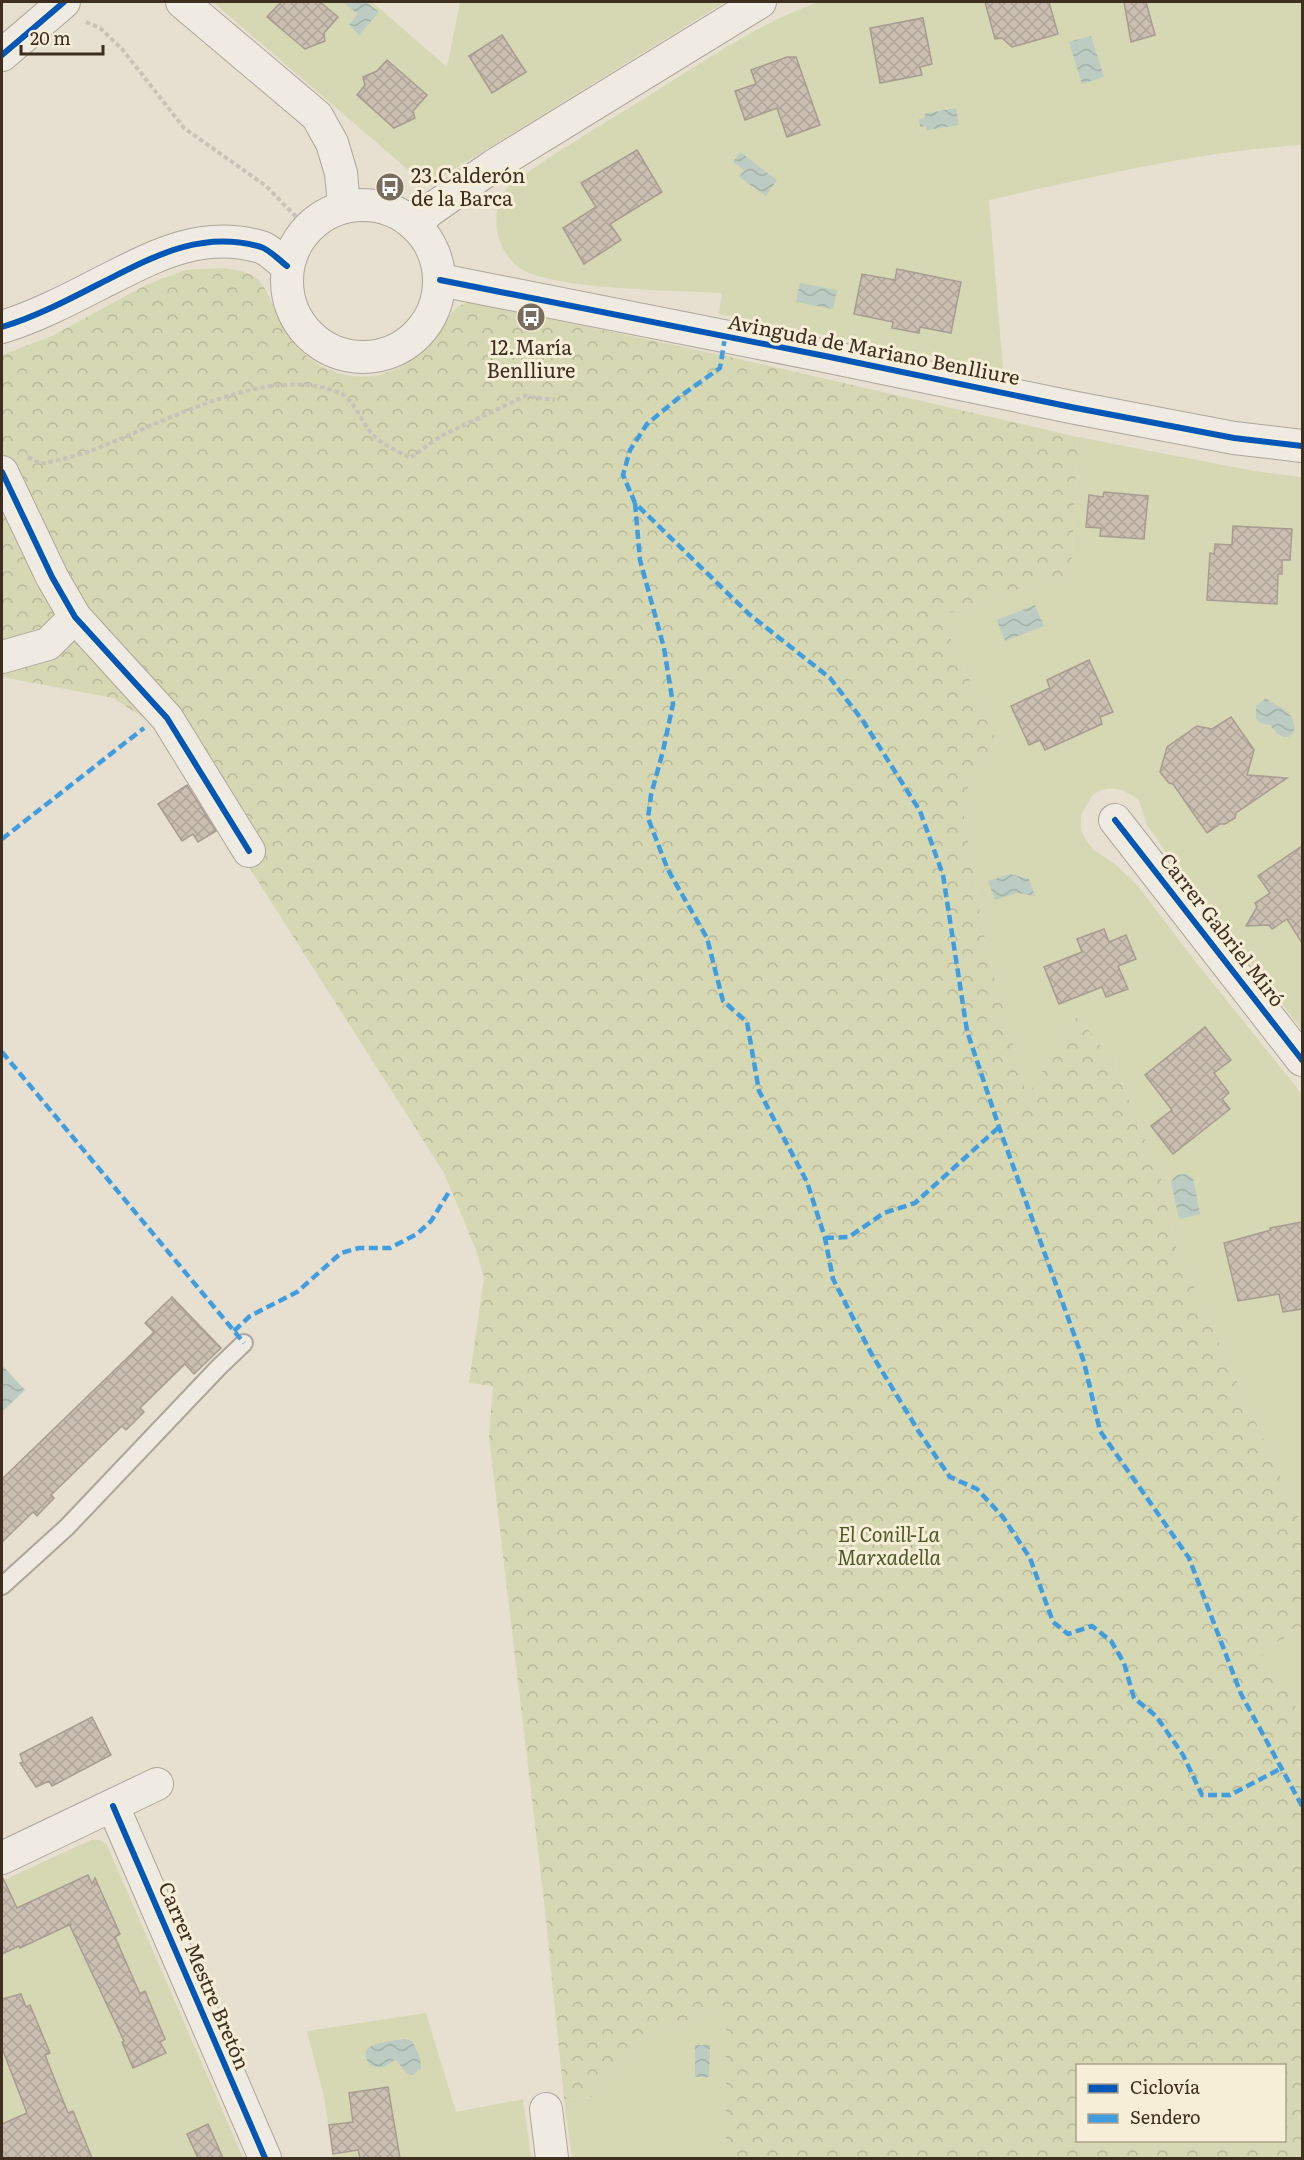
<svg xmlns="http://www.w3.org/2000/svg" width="1304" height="2160" viewBox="0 0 1304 2160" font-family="Literata,serif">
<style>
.forest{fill:url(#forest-crowns);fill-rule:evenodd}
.green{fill:#d6d7b3}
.water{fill:url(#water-waves)}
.building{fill:url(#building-cross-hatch);stroke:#a89c90;stroke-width:1.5}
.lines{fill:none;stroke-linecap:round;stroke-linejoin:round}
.lane-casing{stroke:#ada599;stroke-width:20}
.street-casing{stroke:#ada599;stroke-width:34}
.path{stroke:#c8c2b9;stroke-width:4;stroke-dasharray:4.5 3;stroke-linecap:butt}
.lane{stroke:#efebe3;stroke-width:16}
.street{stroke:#efebe3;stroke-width:32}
.quiet{stroke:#3f9de0;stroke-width:4.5;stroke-dasharray:9 4.5;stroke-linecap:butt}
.cycleway-casing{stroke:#f7eed8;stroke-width:10}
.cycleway{stroke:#0057b8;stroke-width:6}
.labels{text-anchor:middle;stroke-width:6;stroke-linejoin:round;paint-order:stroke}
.poi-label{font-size:20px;fill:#3d2e20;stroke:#f7eed8;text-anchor:start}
.street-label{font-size:20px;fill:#3d2e20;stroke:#f7eed8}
.park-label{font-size:20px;font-style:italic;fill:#4d5a26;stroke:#f7eed8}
</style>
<defs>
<pattern id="forest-crowns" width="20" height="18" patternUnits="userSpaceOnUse" patternTransform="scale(1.5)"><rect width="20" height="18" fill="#d6d7b3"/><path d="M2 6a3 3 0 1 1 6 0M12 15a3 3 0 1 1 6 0" fill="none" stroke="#b9b99a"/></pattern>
<pattern id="water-waves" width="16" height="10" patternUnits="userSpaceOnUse" patternTransform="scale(1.5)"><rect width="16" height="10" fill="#bcccc2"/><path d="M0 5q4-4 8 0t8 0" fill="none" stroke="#a2b0a6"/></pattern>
<pattern id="building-cross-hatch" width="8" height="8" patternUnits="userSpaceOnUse" patternTransform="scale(1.5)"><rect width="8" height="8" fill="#cbbfb2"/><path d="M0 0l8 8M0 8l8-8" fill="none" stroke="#afa499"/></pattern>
</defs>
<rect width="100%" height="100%" fill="#e7e0d1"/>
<path class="forest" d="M225 268C233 270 244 271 252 275 265 282 272 304 278 317 293 354 331 381 372 376 395 374 423 354 437 336 450 321 448 307 470 302L735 358 1078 437 1071 573 941 616 996 740 961 799 987 950 1027 1095 1078 1014 1114 1063 1143 1136 1159 1168 1177 1249 1302 1524V1629L1261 1651 1302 1716V2158H726V2005L646 2037 592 2097 564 2099 544 1901 489 1437 493 1386 469 1383 484 1277 476 1250 444 1173 161 729 113 698 2 677V355L52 336 146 285 185 270ZM1078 2066H1284V2140H1078Z"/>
<g class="green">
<path d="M213 2H372L447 67 460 2H725L427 186Z"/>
<path d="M818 2H1302V145C1197 151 1093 177 989 200L1003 370 719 314 722 293C678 290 548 291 517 266 494 247 488 207 510 185 518 177 531 171 540 164 568 145 596 128 624 111 686 74 751 26 818 2Z"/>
<path d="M1078 437 1254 471 1302 477V1030L1180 872 1147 825 1139 801 1135 797 1122 790 1109 788 1099 791 1092 796 1081 815V830L1086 840 1094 850 1116 865 1137 885 1199 966 1302 1094V1524L1177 1249 1159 1168 1143 1136 1114 1063 1077 1015 1027 1096 987 950 961 799 996 740 941 616 1071 573Z"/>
<path d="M1302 1629V1716L1260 1651Z"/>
<path d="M91 1840H100L107 1845 243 2158H2V1881Z"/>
<path d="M726 2005V2158H572L564 2099 592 2097 646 2037Z"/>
<path d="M426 2013 456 2112 523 2099 531 2158H333L324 2097 307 2031Z"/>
</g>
<g class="water">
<path d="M346 2H366L379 12 359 35 349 25 358 14 344 3Z"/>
<path d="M1091 36 1104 77 1082 84 1069 42Z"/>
<path d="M956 108 959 125 927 130 926 126 920 127 919 119 925 118 924 114Z"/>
<path d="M740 152 777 180 766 196 739 177 744 170 733 162Z"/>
<path d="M800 283 837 290 833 309 796 302Z"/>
<path d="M1035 605 1044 626 1005 641 997 620Z"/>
<path d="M1266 698C1273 705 1283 706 1290 715 1302 731 1287 750 1270 725L1260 723 1256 718V706Z"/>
<path d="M1010 874 1029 879 1035 896 1017 893 995 900 988 881Z"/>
<path d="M1186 1174 1193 1178 1200 1214 1179 1219 1171 1182 1176 1175Z"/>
<path d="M2 1365 25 1390 2 1412Z"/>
<path d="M404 2039 412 2041 420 2057 421 2068C407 2084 405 2067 395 2060L382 2068 371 2066C352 2042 389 2042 404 2039Z"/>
<path d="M695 2045H710L709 2077H695Z"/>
</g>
<g class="building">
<path d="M281 2H320L338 17 324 33 325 41 305 49 267 17Z"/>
<path d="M985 2H1049L1058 34 1012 47 1002 38 995 39Z"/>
<path d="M1124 2H1146L1155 35 1131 42Z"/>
<path d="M923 18 932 64 920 67 922 75 880 83 870 28Z"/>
<path d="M502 35 526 72 492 93 469 56Z"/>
<path d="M787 57H796L820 125 787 137 777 108 745 120 735 91 756 84 751 70Z"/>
<path d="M387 60 427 95 413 111 415 118 394 128 357 95 365 85 363 77 377 71Z"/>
<path d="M637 150 662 192 610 224 621 240 584 264 563 228 596 207 581 183Z"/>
<path d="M897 269 961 282 951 333 920 327 919 333 892 328 893 322 854 314 862 274 895 280Z"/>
<path d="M1104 492 1148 496 1144 539 1100 536 1101 528 1086 527 1089 495 1103 497Z"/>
<path d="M1233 526 1292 529 1290 560H1282V574H1278L1277 604 1207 600 1210 553 1214 554 1215 544 1232 545Z"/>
<path d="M1089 660 1113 712 1100 717 1102 724 1045 750 1040 740 1029 745 1011 706 1050 688 1047 680Z"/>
<path d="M1231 717 1254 750 1247 775 1287 778 1236 813 1235 818 1225 824H1220L1207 833 1173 784 1169 783 1160 772 1167 747 1197 726 1212 729Z"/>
<path d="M187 785 216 831 198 842 193 834 182 841 158 804Z"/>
<path d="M1302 846V943L1287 919 1272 929 1269 925 1246 926 1257 907 1255 903 1270 893 1258 876Z"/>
<path d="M1104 929 1109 942 1126 935 1136 959 1118 966 1128 989 1106 997 1102 987 1059 1004 1044 967 1082 952 1077 939Z"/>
<path d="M1205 1027 1231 1060 1214 1073 1229 1093 1222 1099 1230 1109 1173 1154 1151 1126 1172 1110 1145 1075Z"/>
<path d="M1302 1222V1309L1283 1312 1279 1294 1238 1301 1224 1243 1271 1230 1270 1228Z"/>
<path d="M172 1297 221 1348 194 1374 185 1364 140 1408 144 1412 126 1430 122 1426 51 1495 54 1498 37 1516 33 1512 2 1542V1479L154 1332 145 1323Z"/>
<path d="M92 1717 111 1755 52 1786 49 1781 36 1787 20 1763 23 1762 20 1754Z"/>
<path d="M88 1875 92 1884 95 1878 120 1934 115 1937 140 1994 145 1991 165 2039 160 2042 166 2053 133 2068 122 2042 124 2041 70 1926 71 1924 20 1948 19 1946 2 1954V1876L17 1908Z"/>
<path d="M21 1994 26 2007 30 2005 50 2053 45 2055 68 2113 73 2111 92 2158H2V2124L27 2113 2 2048V1999Z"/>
<path d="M388 2087 400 2158H360L358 2150 333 2154 329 2125 353 2122 349 2093Z"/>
<path d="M208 2124 223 2158H198L187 2134Z"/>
</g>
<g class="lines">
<g class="lane-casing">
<path id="lane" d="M2 1586 67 1527 218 1368 244 1343"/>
</g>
<g class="street-casing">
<g id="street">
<path d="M182 2 317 116 332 143 341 173 344 206"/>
<path d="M2 55 64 2"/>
<circle cx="363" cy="281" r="76"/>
<path d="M415 224 429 211 493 166 760 2"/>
<path d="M440 280 825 356 1076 408 1234 438 1302 446"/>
<path d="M2 327C35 317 68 300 99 284 151 258 200 229 261 247 270 250 279 260 287 266"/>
<path d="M2 472 52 577 75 617 167 718 249 851"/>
<path d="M2 657 48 644 75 617"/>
<path d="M1115 820 1302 1060"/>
<path d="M113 1806 265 2158"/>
<path d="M2 1858 157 1784"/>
<path d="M546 2109 552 2158"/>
</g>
</g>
<g class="path">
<path d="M86 22 100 28 122 49 184 128 266 186 307 228"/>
<path d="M28 457 41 464C57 460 74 457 90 451 159 426 269 360 342 394 353 399 363 424 372 434 381 444 398 451 410 458L441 436 525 396 555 400"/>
</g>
<use href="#lane" class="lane"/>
<use href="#street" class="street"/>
<g class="quiet">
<path d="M725 337 720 368 682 395 647 424 630 450 623 475 635 503 749 614 830 678 863 721 920 811 943 875 967 1031 999 1127 1084 1362 1100 1431 1189 1558 1241 1694 1302 1806"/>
<path d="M635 503 640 560 664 648 673 704 663 751 651 795 648 818 668 870 707 938 723 1001 747 1022 759 1091 807 1182 825 1238 833 1279 871 1353 919 1432 950 1477 977 1489 1003 1517 1030 1558 1053 1622 1068 1634 1092 1626 1111 1641 1124 1663 1134 1698 1156 1716 1183 1755 1202 1795H1230L1282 1768"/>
<path d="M2 839 144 728"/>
<path d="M2 1052 244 1343"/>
<path d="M825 1238 849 1237 884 1213 915 1203 999 1127"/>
<path d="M234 1331 250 1316 297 1292 341 1253 359 1248H390L417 1234 431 1221 449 1192"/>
</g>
<g class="cycleway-casing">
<g id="cycleway">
<path d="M2 55 64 2"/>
<path d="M440 280 825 356 1076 408 1234 438 1302 446"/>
<path d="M2 327C35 317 68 300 99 284 151 258 200 229 261 247 270 250 279 260 287 266"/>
<path d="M2 472 52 577 75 617 167 718 249 851"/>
<path d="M1115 820 1302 1060"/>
<path d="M113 1806 265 2158"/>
</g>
</g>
<use href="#cycleway" class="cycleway"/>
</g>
<defs>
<g id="bus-disc" transform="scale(1.5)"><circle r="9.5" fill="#786c5e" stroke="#f7eed8"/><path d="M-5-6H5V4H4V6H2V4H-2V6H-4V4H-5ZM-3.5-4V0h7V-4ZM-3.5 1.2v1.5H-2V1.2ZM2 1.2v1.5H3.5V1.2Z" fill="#fff"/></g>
</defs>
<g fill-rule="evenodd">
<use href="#bus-disc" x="390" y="187"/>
<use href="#bus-disc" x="531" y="317"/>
</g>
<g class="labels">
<g class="poi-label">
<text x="411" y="183">23.Calderón<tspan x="411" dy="23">de la Barca</tspan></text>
<text x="531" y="355" text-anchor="middle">12.María<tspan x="531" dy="23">Benlliure</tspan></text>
</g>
<g class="street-label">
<text transform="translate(874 350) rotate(11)" y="7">Avinguda de Mariano Benlliure</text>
<text transform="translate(1222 930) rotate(52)" y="7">Carrer Gabriel Miró</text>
<text transform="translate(204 1976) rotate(67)" y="7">Carrer Mestre Bretón</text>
</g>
<g class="park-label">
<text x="889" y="1542">El Conill-La<tspan x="889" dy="23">Marxadella</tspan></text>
</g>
</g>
<rect width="1304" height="2160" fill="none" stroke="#3d2e20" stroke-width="6"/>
<rect x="1076" y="2064" width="210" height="78" fill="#f7eed8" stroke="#ada18e" stroke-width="1.5"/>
<rect x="1088" y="2084" width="30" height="9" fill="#0057b8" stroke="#ada18e" stroke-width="1.5"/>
<text x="1130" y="2094" font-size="18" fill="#3d2e20">Ciclovía</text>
<rect x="1088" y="2114" width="30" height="9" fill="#3f9de0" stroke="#ada18e" stroke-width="1.5"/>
<text x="1130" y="2124" font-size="18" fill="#3d2e20">Sendero</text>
<path d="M21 45v9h82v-9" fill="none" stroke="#3d2e20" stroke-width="3"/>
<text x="30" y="45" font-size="18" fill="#3d2e20" stroke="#f7eed8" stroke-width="4.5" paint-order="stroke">20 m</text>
</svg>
